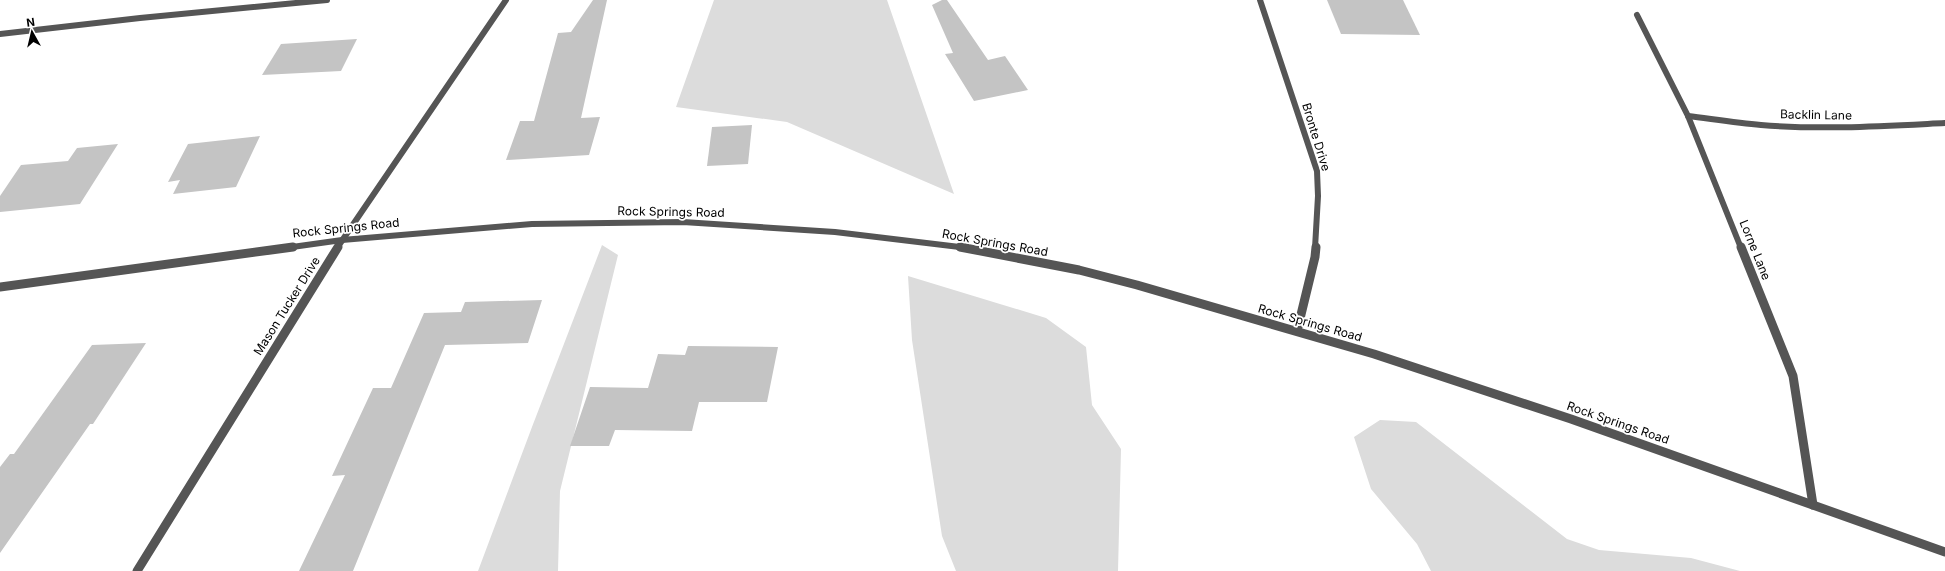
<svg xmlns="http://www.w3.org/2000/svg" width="1945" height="571" viewBox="0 0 1945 571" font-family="Inter,sans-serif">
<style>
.green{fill:#dcdcdc}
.building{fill:#c4c4c4}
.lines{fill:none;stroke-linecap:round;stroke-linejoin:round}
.minor-far1{stroke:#555;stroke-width:6}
.minor{stroke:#555;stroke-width:9}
.tertiary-far1{stroke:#555;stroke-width:6}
.tertiary{stroke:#555;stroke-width:9}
.labels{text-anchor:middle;stroke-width:3.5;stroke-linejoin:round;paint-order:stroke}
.street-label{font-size:12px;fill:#000;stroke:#fff}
</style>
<rect width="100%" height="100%" fill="#fff"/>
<g class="green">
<path d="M714 0H887L954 194 787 122 676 107Z"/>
<path d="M602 245 618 255 560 491 558 571H478L532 427Z"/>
<path d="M908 276 1046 318 1086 347 1092 405 1121 449 1118 571H956L942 536 912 340Z"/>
<path d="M1380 420 1416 422 1567 539 1599 550 1691 558 1740 571H1431L1417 544 1371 489 1354 437Z"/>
</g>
<g class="building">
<path d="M593 0H607L581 118 600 117 589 155 506 160 520 121H534L558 33 571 32Z"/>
<path d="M942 0H947L988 60 1005 56 1028 90 974 101 945 54 953 53 932 5Z"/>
<path d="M1327 0H1403L1420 35 1341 34Z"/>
<path d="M357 39 341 71 262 75 281 44Z"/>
<path d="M752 125 748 164 707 166 712 127Z"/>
<path d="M260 136 236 187 173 194 180 180 168 182 188 144Z"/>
<path d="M118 144 80 204 0 212V196L21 165 68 161 77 148Z"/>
<path d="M542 300 528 343 445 345 353 571H299L345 475 332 476 373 388H391L424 313 461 312 465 302Z"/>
<path d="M146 343 93 424H90L0 553V467L10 454H14L92 345Z"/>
<path d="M688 346 778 347 767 402H699L692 431 615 430 609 446H570L590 387 648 388 658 354 685 355Z"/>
</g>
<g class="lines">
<g class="minor-far1">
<path d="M1260 0 1317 171 1318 196 1315 248"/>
<path d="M1637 15 1688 116 1741 248"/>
<path d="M0 34 140 18 327 0"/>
<path d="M1688 116C1712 119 1736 123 1761 125 1822 130 1884 126 1945 123"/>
<path d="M337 248 506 0"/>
</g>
<g class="minor">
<path d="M1741 247 1793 376 1813 505"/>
<path d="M1297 331 1315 257 1316 247"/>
<path d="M137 571 338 247"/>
</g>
<path class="tertiary-far1" d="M285 248 342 240 532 224 683 222 835 232 968 248"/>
<g class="tertiary">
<path d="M960 247 1079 270 1137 285 1374 354 1571 419 1945 552"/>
<path d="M0 287 293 247"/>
</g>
</g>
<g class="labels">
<g class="street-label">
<text transform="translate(1816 115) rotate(1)" y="4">Backlin Lane</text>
<text transform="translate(1316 137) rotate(73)" y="4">Bronte Drive</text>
<text transform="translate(671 212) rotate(1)" y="4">Rock Springs Road</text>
<text transform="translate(346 228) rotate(-6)" y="4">Rock Springs Road</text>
<text transform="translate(995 243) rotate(10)" y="4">Rock Springs Road</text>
<text transform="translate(1755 250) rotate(68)" y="4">Lorne Lane</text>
<text transform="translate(287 306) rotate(-58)" y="4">Mason Tucker Drive</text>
<text transform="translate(1310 323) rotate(16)" y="4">Rock Springs Road</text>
<text transform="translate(1618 423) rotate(19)" y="4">Rock Springs Road</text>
</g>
</g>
<g transform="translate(32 32) rotate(352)" stroke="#ffffff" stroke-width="3" paint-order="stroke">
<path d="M0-3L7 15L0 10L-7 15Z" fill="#000000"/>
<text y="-6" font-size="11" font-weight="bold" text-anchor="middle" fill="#000000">N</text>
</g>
</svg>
